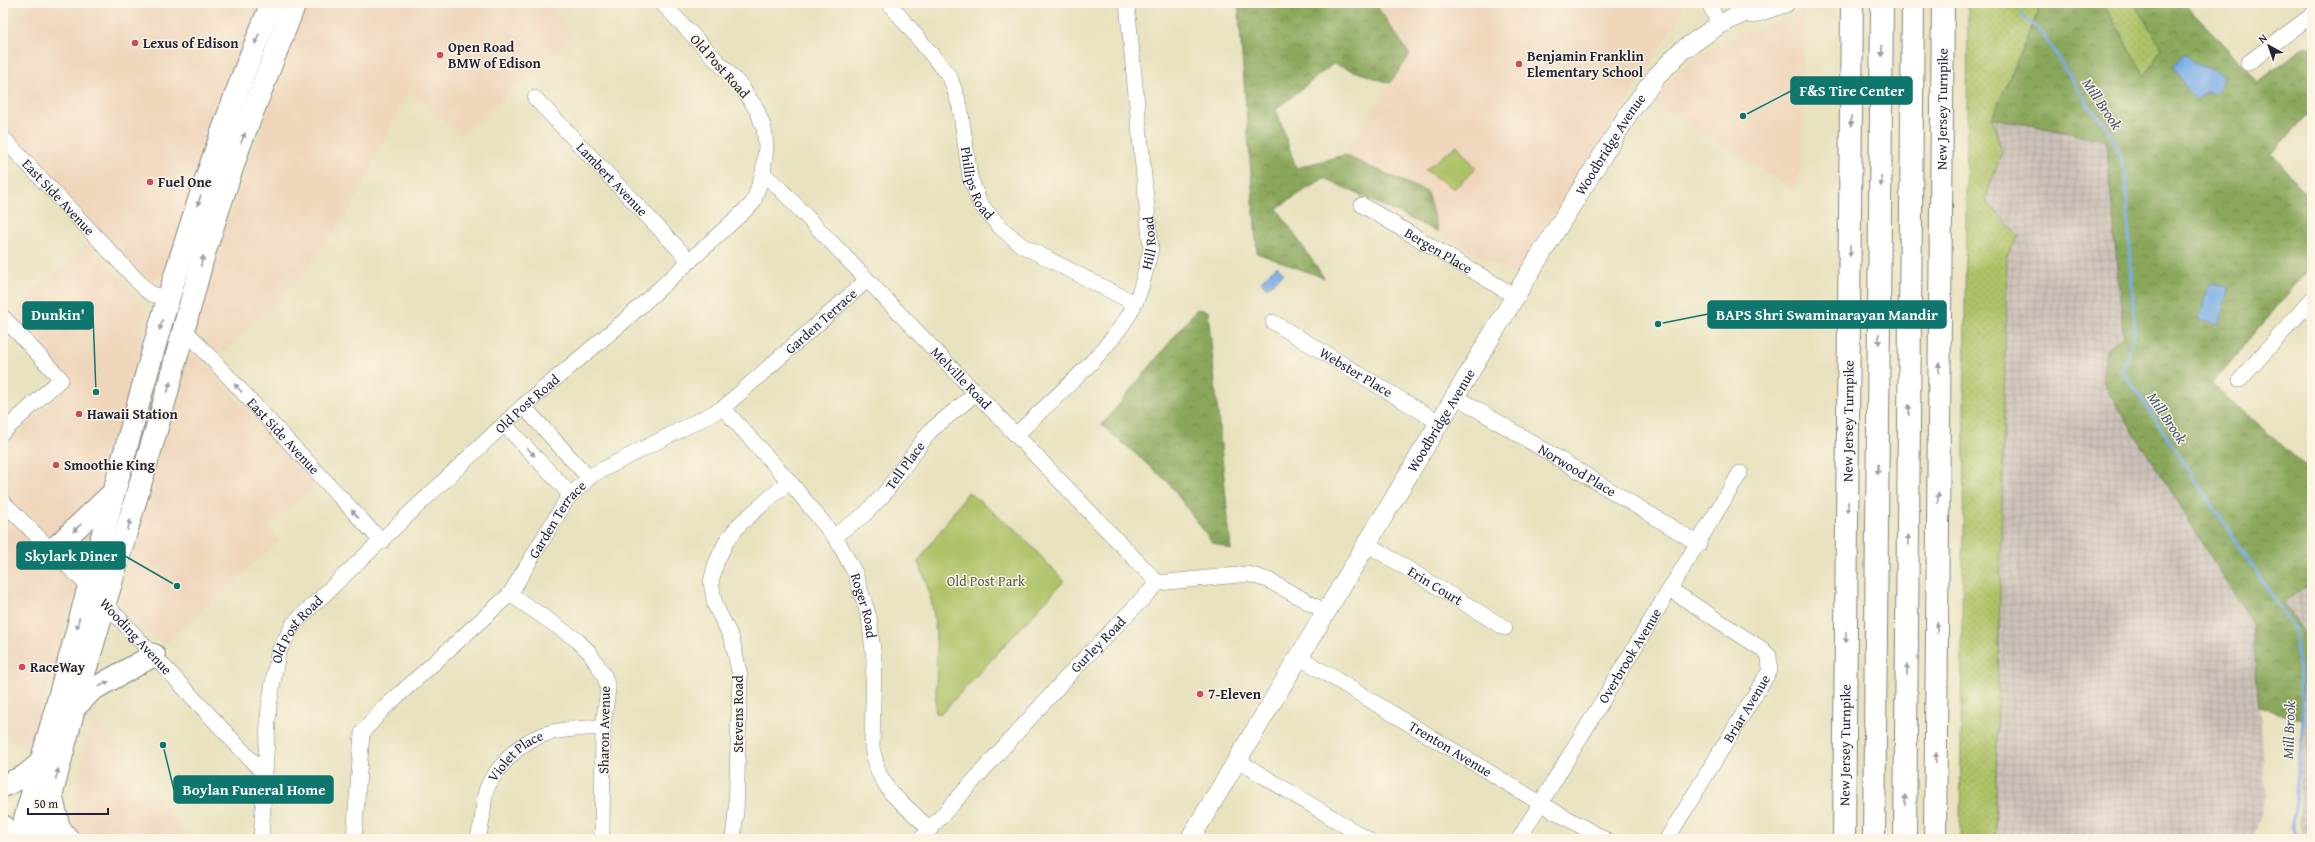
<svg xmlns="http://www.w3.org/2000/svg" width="2315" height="842" viewBox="0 0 2315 842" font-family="'Gentium Book Plus',serif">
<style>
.built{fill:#efd6bb}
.industrial{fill:url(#industrial-grid)}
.grass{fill:url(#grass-dots);stroke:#687250}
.forest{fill:url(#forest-crowns);stroke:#56654b}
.green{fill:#adc266;stroke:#687250}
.water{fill:#7aade7;stroke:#4e6891}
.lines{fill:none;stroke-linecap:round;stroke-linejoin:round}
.stream{stroke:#7aade7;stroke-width:3}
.minor-casing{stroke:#85827d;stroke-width:16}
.major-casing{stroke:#85827d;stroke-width:20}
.highway-casing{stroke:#85827d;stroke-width:24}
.minor{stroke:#fff;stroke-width:15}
.major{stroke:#fff;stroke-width:19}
.highway{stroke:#fff;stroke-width:22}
.oneway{fill:#9c9ca7}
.poi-dot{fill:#d1495b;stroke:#fcf5e5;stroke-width:1.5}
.labels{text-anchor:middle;stroke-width:3;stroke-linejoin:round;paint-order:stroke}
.poi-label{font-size:14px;font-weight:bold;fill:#22223b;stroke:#fcf5e5;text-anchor:start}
.street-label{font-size:14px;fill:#22223b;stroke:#fcf5e5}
.park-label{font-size:14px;fill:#535a4a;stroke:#fcf5e5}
.water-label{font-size:15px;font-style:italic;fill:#415377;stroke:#fcf5e5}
.leader{fill:none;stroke:#0f766e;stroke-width:1.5}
.callout-dot{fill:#0f766e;stroke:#fcf5e5;stroke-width:1.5}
.callout{fill:#0f766e;stroke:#0f766e;stroke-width:1.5}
.callout-label{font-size:15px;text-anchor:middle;font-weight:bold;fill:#fff}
</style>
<defs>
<pattern id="industrial-grid" width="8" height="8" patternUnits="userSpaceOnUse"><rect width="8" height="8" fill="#cdc2b9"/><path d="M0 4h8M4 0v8" fill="none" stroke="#b0a6a0"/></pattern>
<pattern id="grass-dots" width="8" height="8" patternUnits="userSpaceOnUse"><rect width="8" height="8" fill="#adc266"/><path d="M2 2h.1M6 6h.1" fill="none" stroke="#95a659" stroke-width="1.8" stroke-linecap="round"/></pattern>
<pattern id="forest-crowns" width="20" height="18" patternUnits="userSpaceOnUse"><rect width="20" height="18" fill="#8aa85b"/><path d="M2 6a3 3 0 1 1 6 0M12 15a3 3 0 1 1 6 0" fill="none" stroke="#70884c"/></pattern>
</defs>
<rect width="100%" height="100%" fill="#fcf5e5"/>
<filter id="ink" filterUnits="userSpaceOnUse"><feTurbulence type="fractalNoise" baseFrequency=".025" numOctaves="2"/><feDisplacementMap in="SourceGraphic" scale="8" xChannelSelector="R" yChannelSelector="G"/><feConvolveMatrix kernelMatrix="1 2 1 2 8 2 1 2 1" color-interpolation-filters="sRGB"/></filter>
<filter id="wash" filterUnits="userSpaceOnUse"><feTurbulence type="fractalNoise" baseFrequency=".012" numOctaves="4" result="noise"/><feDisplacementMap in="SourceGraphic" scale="16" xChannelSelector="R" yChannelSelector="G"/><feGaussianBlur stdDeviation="0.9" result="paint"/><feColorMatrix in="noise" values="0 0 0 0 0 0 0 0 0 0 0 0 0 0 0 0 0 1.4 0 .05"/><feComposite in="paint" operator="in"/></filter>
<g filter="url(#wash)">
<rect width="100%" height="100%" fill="#e8e2bf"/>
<g class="built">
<path d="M35 3H261L209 137 164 274 150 281 3 134V32Z"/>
<path d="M307 3H546L573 35 461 136 409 90 351 208 297 282 219 357 190 327Z"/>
<path d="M1375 3H1676L1683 10 1519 278 1438 232 1427 192 1344 155 1410 55Z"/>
<path d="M1804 12 1802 169 1794 190 1651 101 1680 71 1707 50 1728 39Z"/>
<path d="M88 244 149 314 107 490 28 752 3 729V448L72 384 11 313Z"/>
<path d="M187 357H198L315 485 268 526 280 540 164 645 119 607 130 557Z"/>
<path d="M91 718 163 803 190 839H86L71 822Z"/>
</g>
<g class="industrial">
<path d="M1992 118 2106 140 2123 332 2122 336 2106 350 2102 381 2252 623 2267 796 2253 839H1995L2007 256 1985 200 2002 151Z"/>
<path d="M2312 582V839H2303L2299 821 2304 633 2283 602Z"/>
</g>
<g class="grass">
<path d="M1968 3H2039L2038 13 1992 118 2002 151 1985 200 2019 236 2007 256 1995 839H1960Z"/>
<path d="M2103 3H2135L2161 48 2145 76Z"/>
</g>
<g class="forest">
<path d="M1238 3H1375L1410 55 1390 83 1333 64 1276 109 1296 168 1344 155 1427 192 1438 232 1324 178 1277 208 1324 278 1257 253Z"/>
<path d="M2039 3H2103L2145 76 2161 48 2135 3H2185L2258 82 2304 47H2312V109L2272 154 2312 201V265L2212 384 2312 472V582L2283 602 2304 633 2302 720 2259 707 2252 623 2102 381 2106 350 2122 337 2123 332 2106 140 1992 118 2038 13Z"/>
<path d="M1197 309 1208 311 1231 550 1212 542 1168 482 1102 425Z"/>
</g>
<g class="green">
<path d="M1457 145 1476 168 1454 189 1425 170Z"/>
<path d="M968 492 1016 530 1064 581 942 713H935C937 661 941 610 918 562Z"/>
</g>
<g class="water">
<path d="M2183 55H2186C2190 59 2193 63 2198 65 2209 70 2221 67 2222 82L2218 90 2213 93 2205 92 2198 100C2188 99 2179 74 2174 66Z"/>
<path d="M1277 266 1284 273 1267 288 1261 281Z"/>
<path d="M2210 283 2229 288 2218 325 2199 320Z"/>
</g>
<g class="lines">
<path class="stream" d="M2021 14 2044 35 2087 103 2110 131 2125 172 2135 332 2122 369 2295 631 2303 721 2293 826 2295 839"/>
</g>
</g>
<g filter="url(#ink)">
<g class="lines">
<g class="minor-casing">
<g id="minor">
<path id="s1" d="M889 3 950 77 960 107 970 177 980 204 999 226 1021 245 1134 303"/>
<path d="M1709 3 1719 25"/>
<path d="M2248 63 2312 15"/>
<path id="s2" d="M535 98 690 261"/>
<path id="s3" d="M3 138 146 290 152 294 169 299"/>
<path id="s4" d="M763 173 783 192 1158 583"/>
<path id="s5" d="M1362 205 1515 296"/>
<path d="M3 317 61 379 3 432"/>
<path id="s6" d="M1273 322 1440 423"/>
<path id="s7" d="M184 329 382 542"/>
<path d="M2240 380 2312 299"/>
<path id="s8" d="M1455 396 1699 544"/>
<path d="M523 406 589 478"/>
<path id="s9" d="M723 408 789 481 837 540 855 573 869 617 874 659 872 748 879 774 891 793 930 829"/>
<path d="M504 424 571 495"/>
<path id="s10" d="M1016 435C1054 397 1100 361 1129 315 1141 295 1145 272 1151 249L1127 3"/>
<path id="s11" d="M3 502 104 602 265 775"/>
<path id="s12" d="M834 536 864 515 884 494 930 431 976 393"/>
<path id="s13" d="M1367 544 1505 628"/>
<path d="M510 594 577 640 589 652 604 675 608 688 603 727 602 839"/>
<path id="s14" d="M1299 657 1540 803 1604 839"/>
<path d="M1237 760 1367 839"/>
<path id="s15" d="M261 839 269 706 278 653 294 623 523 406 623 322 753 203 763 173 766 147 764 129 757 110 741 86 662 3"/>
<path id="s16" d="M354 839 362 733 382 710 510 594 567 499 592 475 723 408 867 280"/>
<path id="s17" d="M477 839C484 824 482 807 486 791 489 781 497 771 504 763 531 728 563 730 603 727"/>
<path d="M733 839 736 812 740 676 732 639 715 605 711 582 716 563 727 540 740 524 789 481"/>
<path id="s18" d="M921 839 1076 667 1158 583 1248 574 1268 580 1326 612"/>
<path id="s19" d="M1519 839 1740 473"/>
<path id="s20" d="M1667 839 1770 670 1769 656 1762 649 1671 590"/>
</g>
</g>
<g class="major-casing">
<g id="major">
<path d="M1752 14 1785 3"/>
<path id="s21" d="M1190 839 1531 270 1631 110 1657 76 1681 51 1719 25 1763 3"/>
</g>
</g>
<g class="highway-casing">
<g id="highway">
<path d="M53 550 114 492"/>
<path d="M74 708 92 690 154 655"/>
<path d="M3 786 25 776 43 761"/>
<path d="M52 798 59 828 68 839"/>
<path d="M3 826 9 839"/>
<path d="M19 839C102 560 159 272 272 3"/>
<path d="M40 839 74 708 163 407 205 250 240 144 295 3"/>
<path id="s22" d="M1844 839 1852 3"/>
<path d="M1874 839 1882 3"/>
<path d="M1905 839 1913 3"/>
<path id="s23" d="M1935 839 1943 3"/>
</g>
</g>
<use href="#minor" class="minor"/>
<use href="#major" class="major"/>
<use href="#highway" class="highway"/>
</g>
<defs><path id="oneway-solid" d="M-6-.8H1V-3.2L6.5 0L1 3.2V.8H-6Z"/></defs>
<g class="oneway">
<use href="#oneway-solid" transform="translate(257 39) rotate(111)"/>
<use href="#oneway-solid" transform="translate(1882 51) rotate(91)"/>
<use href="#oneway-solid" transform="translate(1851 121) rotate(91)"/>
<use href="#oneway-solid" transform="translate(243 138) rotate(-68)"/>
<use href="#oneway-solid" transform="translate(1881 181) rotate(91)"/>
<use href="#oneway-solid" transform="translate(199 201) rotate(107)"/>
<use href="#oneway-solid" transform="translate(1850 251) rotate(91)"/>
<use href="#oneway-solid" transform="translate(202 261) rotate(-75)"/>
<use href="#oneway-solid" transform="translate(161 325) rotate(106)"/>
<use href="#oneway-solid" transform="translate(1879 339) rotate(91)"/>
<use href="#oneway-solid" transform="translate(1939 368) rotate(-89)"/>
<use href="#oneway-solid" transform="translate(169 387) rotate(-75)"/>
<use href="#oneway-solid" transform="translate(238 388) rotate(-133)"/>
<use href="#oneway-solid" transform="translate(1909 410) rotate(-89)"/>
<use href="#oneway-solid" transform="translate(531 452) rotate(46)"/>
<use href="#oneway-solid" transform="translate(1878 469) rotate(91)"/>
<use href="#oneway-solid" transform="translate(1938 498) rotate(-89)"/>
<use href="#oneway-solid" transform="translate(1848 507) rotate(91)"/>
<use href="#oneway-solid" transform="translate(355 514) rotate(-133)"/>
<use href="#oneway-solid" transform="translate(129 525) rotate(-74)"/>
<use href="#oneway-solid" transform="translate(77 528) rotate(137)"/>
<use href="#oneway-solid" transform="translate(1908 540) rotate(-89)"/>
<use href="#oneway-solid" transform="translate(78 623) rotate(104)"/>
<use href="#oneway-solid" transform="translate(1937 628) rotate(-89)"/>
<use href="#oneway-solid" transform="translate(1846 637) rotate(91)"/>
<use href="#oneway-solid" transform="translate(1907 670) rotate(-89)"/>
<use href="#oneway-solid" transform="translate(104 684) rotate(-28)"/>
<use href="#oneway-solid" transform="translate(1936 758) rotate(-89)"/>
<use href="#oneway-solid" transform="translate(57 774) rotate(-76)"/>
<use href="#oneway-solid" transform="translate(1905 800) rotate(-89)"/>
</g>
</g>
<g class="poi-dot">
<circle cx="135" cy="43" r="4"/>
<circle cx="440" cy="55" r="4"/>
<circle cx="1519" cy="64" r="4"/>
<circle cx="150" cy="182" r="4"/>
<circle cx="79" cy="414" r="4"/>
<circle cx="56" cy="465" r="4"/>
<circle cx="22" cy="667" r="4"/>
<circle cx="1200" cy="694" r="4"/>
</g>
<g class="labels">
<g class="poi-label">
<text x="143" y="48">Lexus of Edison</text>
<text x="448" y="52">Open Road<tspan x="448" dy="16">BMW of Edison</tspan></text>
<text x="1527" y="61">Benjamin Franklin<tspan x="1527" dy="16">Elementary School</tspan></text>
<text x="158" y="187">Fuel One</text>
<text x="87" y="419">Hawaii Station</text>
<text x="64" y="470">Smoothie King</text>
<text x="30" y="672">RaceWay</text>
<text x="1208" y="699">7-Eleven</text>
</g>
<g class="street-label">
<text transform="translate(720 66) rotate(48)" y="5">Old Post Road</text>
<text dy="5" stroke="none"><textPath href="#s23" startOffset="730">New Jersey Turnpike</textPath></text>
<text dy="5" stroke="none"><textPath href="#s21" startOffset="812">Woodbridge Avenue</textPath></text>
<text dy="5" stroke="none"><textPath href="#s2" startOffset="112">Lambert Avenue</textPath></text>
<text dy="5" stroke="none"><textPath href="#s1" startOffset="206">Phillips Road</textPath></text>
<text dy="5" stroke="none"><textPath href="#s3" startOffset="81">East Side Avenue</textPath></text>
<text dy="5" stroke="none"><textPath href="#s10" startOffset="241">Hill Road</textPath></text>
<text dy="5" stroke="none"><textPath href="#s5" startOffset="89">Bergen Place</textPath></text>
<text dy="5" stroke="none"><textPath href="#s16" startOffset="733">Garden Terrace</textPath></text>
<text dy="5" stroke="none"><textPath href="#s6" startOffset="97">Webster Place</textPath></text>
<text dy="5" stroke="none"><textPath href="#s4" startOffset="285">Melville Road</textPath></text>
<text dy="5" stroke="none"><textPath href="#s15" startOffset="541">Old Post Road</textPath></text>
<text dy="5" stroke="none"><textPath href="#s21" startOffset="488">Woodbridge Avenue</textPath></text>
<text dy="5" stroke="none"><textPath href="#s22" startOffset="418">New Jersey Turnpike</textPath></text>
<text dy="5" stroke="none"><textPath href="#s7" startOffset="146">East Side Avenue</textPath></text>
<text dy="5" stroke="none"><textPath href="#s12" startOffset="101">Tell Place</textPath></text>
<text dy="5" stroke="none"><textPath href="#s8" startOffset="143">Norwood Place</textPath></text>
<text dy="5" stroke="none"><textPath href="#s16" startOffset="398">Garden Terrace</textPath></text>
<text dy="5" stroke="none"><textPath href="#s13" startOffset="80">Erin Court</textPath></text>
<text dy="5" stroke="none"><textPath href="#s9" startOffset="246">Roger Road</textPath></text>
<text dy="5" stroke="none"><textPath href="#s15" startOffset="217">Old Post Road</textPath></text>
<text dy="5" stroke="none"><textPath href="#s11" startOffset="189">Wooding Avenue</textPath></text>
<text dy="5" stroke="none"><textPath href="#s18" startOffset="263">Gurley Road</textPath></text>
<text dy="5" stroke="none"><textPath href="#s19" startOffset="214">Overbrook Avenue</textPath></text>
<text dy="5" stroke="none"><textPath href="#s20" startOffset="153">Briar Avenue</textPath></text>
<text transform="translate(738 714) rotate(-90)" y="5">Stevens Road</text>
<text transform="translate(604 730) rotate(-89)" y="5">Sharon Avenue</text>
<text dy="5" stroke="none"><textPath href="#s22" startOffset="94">New Jersey Turnpike</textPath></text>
<text dy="5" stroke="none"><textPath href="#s14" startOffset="177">Trenton Avenue</textPath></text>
<text dy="5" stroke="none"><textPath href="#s17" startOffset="96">Violet Place</textPath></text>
</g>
<g class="park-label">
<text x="986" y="586">Old Post Park</text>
</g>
<g class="water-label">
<text transform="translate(2102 104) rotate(56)" y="5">Mill Brook</text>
<text transform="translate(2167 418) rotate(56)" y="5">Mill Brook</text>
<text transform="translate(2289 730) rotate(-88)" y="5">Mill Brook</text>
</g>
</g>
<path class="leader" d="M1743 116L1791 91M1658 324L1708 314M96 392L93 315M177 586L125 556M163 745L174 790"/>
<g class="callout-dot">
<circle cx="1743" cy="116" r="4"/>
<circle cx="1658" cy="324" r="4"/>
<circle cx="96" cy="392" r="4"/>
<circle cx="177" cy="586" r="4"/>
<circle cx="163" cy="745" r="4"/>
</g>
<g class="callout">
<rect x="1791" y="77" width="121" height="27" rx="4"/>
<rect x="1708" y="301" width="238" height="27" rx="4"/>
<rect x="23" y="302" width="70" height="27" rx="4"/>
<rect x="17" y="542" width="108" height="27" rx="4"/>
<rect x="174" y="776" width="159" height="27" rx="4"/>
</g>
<g class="callout-label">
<text x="1852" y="96">F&amp;S Tire Center</text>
<text x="1827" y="320">BAPS Shri Swaminarayan Mandir</text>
<text x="58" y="320">Dunkin'</text>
<text x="71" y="561">Skylark Diner</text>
<text x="254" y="795">Boylan Funeral Home</text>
</g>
<rect width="2315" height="842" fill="none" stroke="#fcf5e5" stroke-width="16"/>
<g transform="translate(2269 46) rotate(320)" stroke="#fcf5e5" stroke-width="3" paint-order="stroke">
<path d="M0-3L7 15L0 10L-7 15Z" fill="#22223b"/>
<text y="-6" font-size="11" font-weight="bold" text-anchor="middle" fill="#22223b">N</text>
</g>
<path d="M28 808v6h80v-6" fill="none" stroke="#22223b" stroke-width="2"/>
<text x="34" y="808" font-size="12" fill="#22223b" stroke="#fcf5e5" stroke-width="3" paint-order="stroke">50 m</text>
</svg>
